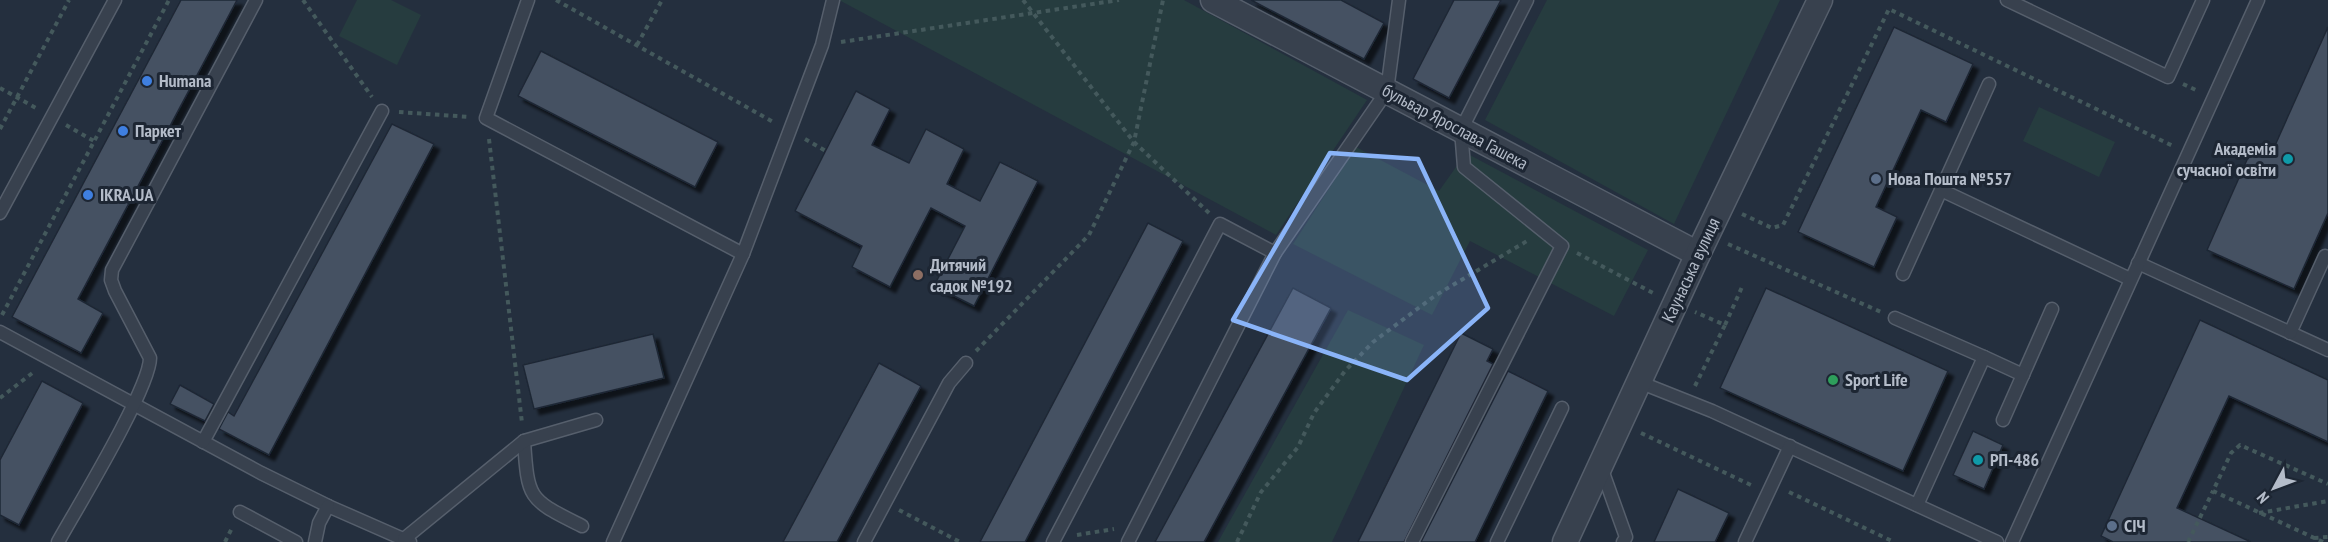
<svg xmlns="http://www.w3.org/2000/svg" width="2328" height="542" viewBox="0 0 2328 542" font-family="'PT Sans Narrow',sans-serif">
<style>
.green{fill:#263c3f}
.building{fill:#455162;stroke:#1f2835;stroke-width:1.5;filter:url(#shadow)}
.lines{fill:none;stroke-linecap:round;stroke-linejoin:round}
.service-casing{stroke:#565f6c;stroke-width:15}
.minor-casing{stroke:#565f6c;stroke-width:27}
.path{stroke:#44595c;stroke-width:4;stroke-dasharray:4.5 4.5;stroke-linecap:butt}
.service{stroke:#38414e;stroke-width:12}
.minor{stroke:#38414e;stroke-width:24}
.marked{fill:#8ab4f8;fill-opacity:0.2;stroke:#8ab4f8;stroke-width:4.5;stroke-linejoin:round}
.shop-dot{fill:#3f7fe0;stroke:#1d2633;stroke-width:2}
.culture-dot{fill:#0f9aa8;stroke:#1d2633;stroke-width:2}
.service-dot{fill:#5c6f8a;stroke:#1d2633;stroke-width:2}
.education-dot{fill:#8d6e63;stroke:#1d2633;stroke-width:2}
.leisure-dot{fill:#2e9e5b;stroke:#1d2633;stroke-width:2}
.labels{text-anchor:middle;stroke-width:6;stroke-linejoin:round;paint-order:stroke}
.poi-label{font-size:18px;font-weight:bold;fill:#b4bcc9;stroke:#1d2633;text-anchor:start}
.street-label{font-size:18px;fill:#b4bcc9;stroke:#1d2633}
</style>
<defs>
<filter id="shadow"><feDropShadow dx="5.5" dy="5.5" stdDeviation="1.5" flood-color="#0009"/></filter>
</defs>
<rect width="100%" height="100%" fill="#242f3e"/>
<g class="green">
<path d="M357 0H391L421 15 397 65 339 36Z"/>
<path d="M839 0H1184L1367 100 1276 235Z"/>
<path d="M1547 0H1780L1674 224 1485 120Z"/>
<path d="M2039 107 2115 142 2099 177 2023 141Z"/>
<path d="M1356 147 1439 191 1466 153 1648 250 1614 316 1470 241 1432 315 1293 244Z"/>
<path d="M1348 310 1424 345 1332 542H1218Z"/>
</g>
<g class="building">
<path d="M181 0H237L78 299 103 313 81 353 12 317Z"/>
<path d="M1251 0H1341L1384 23 1364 59Z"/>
<path d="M1454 0H1501L1449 98 1413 79Z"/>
<path d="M1894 27 1973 64 1946 122 1921 110 1876 207 1897 217 1874 267 1798 232Z"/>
<path d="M2328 27V213L2294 289 2207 250 2254 144 2272 152Z"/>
<path d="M541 51 718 142 695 187 518 96Z"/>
<path d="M856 91 890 109 872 145 909 163 926 129 964 149 947 184 980 201 1000 162 1038 181 974 306 934 286 965 226 931 208 890 287 852 267 862 246 795 211Z"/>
<path d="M392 124 434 144 269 455 219 429 228 412 234 416Z"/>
<path d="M1148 223 1183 241 1025 542H980Z"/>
<path d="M1293 288 1331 308 1204 542H1155Z"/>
<path d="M1766 288 1948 371 1903 471 1720 388Z"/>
<path d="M2200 320 2328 380V442L2229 396 2177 508 2251 542H2113L2101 536Z"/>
<path d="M1461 333 1493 349 1487 361 1493 364 1404 542H1358Z"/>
<path d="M653 334 664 378 534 409 523 365Z"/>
<path d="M879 363 921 386 837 542H783Z"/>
<path d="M1508 371 1548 391 1475 542H1421Z"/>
<path d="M42 381 83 403 19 525 0 515V460Z"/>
<path d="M180 385 214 404 205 421 170 404Z"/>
<path d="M1973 431 2003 445 1984 489 1953 475Z"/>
<path d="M1678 489 1729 513 1715 542H1654Z"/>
</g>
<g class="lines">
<g class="service-casing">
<g id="service">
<path d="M528 0 486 118 743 254"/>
<path d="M2007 0 2168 77 2203 0"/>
<path d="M1941 190 2130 279"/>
<path d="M0 213 115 0"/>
<path d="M2138 263 2328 350"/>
<path d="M1903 274 1989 84"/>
<path d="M1895 318 1984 357"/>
<path d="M0 332 261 473 328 506 410 542"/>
<path d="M2290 333 2325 256"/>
<path d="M1639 382 1712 411 1997 542"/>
<path d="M2003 420 2052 309"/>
<path d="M524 441C528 501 529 499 582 526"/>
<path d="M203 442 382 111"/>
<path d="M1601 467 1626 537 1623 542"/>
<path d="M1917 505 1984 357 2023 375"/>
<path d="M240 512 296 542"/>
<path d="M404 539 524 441 596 420"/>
<path d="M58 542C77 508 150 388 150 358L115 291 111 280 112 270 256 0"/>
<path d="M315 542 319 523 328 506"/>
<path d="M613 542 743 254 822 45 833 0"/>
<path d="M864 542 949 383 966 363"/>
<path d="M1053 542 1220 224 1275 253"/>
<path d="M1128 542 1275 253 1387 91 1399 0"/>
<path d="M1412 542 1562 246 1464 167 1461 130 1527 0"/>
<path d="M1497 542 1562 408"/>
<path d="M1745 542 1790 446"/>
<path d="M2012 542 2258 0"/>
</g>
</g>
<g class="minor-casing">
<g id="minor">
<path d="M1213 0 1698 254"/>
<path d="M1565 542 1698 254 1820 0"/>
</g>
</g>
<g class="path">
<path d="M303 0 372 97"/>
<path d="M556 0 775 123"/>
<path d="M1023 0 1134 142 1209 213"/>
<path d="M841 42 1119 0"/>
<path d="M637 45 662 0"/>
<path d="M2183 84 2198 91"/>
<path d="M0 88 36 108"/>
<path d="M399 112 470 117"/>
<path d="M66 125 94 141"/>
<path d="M0 129 69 0"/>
<path d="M489 139 522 423"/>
<path d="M805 139 826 151"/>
<path d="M1742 214 1772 228 1783 225 1889 9 2173 146"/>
<path d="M1728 244 1881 312"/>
<path d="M1577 253 1655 294"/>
<path d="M2 315 169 0"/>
<path d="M1725 325 1742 287"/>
<path d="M976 351 1089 235 1134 142 1163 0"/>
<path d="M1695 386 1725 325 1695 312"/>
<path d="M0 398 35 371"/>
<path d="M1641 433 1753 486"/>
<path d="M1789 492 1894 542"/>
<path d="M899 510 960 542"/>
<path d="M2259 513 2328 501"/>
<path d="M1077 535 1114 529"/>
<path d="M2314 538 2328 537"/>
<path d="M225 542 233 526"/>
<path d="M1237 542 1261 492 1298 447 1314 413 1345 371 1373 342 1436 295 1527 241"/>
<path d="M2188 542 2213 491"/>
<path d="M2323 542 2213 491 2231 453 2240 445 2328 484"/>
</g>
<use href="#service" class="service"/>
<use href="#minor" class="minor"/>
</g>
<path class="marked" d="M1330 153 1418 159 1488 308 1407 380 1233 320Z"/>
<g class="shop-dot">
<circle cx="147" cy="81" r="6"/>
<circle cx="123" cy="131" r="6"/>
<circle cx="88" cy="195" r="6"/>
</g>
<g class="culture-dot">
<circle cx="2288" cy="159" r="6"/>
<circle cx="1978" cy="460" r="6"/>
</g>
<g class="service-dot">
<circle cx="1876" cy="179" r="6"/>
<circle cx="2112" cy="526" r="6"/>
</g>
<circle class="education-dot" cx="918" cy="275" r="6"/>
<circle class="leisure-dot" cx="1833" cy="380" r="6"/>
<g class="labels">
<g class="poi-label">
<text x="159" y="87">Humana</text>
<text x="135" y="137">Паркет</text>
<text x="2276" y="155" text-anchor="end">Академія<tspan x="2276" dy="21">сучасної освіти</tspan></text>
<text x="1888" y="185">Нова Пошта №557</text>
<text x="100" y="201">ІКRA.UA</text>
<text x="930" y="271">Дитячий<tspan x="930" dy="21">садок №192</tspan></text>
<text x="1845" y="386">Sport Life</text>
<text x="1990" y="466">РП-486</text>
<text x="2124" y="532">СІЧ</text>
</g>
<g class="street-label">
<text transform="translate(1455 127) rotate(28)" y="6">бульвар Ярослава Гашека</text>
<text transform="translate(1691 270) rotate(-65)" y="6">Каунаська вулиця</text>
</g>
</g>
<g transform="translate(2274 488) rotate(229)" stroke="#1d2633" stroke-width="4.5" paint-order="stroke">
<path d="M0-4.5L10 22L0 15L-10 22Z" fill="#b4bcc9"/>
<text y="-9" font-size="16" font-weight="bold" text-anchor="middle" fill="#b4bcc9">N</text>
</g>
</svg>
